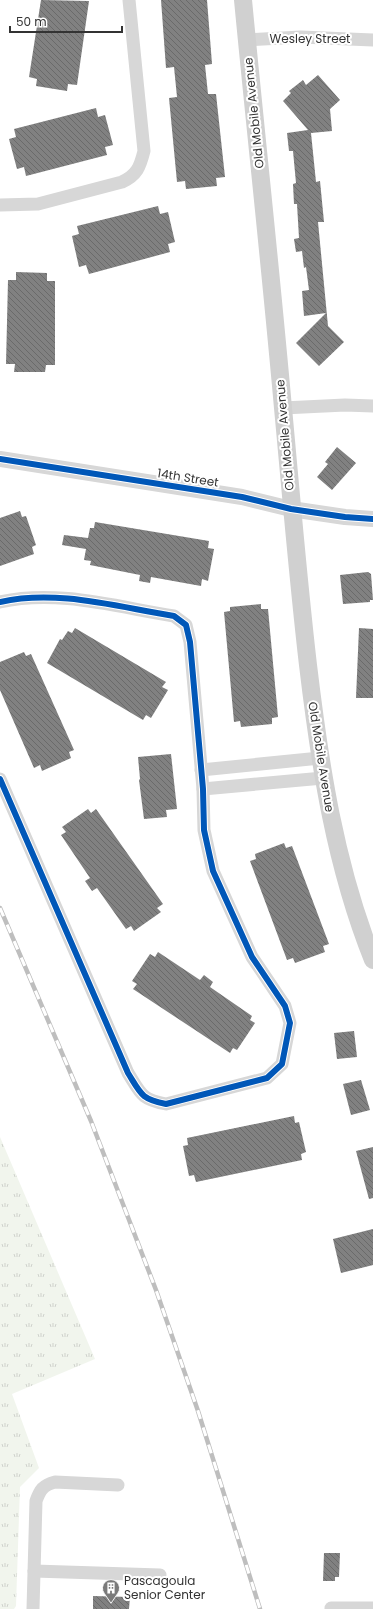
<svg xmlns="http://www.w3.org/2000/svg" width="373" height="1609" viewBox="0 0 373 1609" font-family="Poppins,sans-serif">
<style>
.grass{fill:url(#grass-tufts)}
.building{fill:url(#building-back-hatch)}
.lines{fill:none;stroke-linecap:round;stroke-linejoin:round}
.minor{stroke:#d7d7d7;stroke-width:13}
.tertiary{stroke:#d7d7d7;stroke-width:16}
.secondary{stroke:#d0d0d0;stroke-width:18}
.rail-casing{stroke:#bebebe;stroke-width:4.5}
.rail{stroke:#fff;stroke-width:3;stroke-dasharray:9;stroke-linecap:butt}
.cycleway-casing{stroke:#fff;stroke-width:8}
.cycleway{stroke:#0057b8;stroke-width:6}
.labels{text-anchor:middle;stroke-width:4;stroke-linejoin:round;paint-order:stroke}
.street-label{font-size:12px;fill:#333;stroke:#fff}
.poi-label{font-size:12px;fill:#333;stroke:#fff;text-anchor:start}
</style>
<defs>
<pattern id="grass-tufts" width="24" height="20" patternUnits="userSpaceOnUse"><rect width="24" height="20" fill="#f1f5ed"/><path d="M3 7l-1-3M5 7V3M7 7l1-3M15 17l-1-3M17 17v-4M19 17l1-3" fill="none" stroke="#cfd2cc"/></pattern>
<pattern id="building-back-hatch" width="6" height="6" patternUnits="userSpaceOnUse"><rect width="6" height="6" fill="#818181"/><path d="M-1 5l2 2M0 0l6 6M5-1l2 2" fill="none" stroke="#6a6a6a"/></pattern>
</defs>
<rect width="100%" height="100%" fill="#fff"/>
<path class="grass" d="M0 1137 95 1359 12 1394 39 1468 20 1487 16 1606 14 1609H0Z"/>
<g class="building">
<path d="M41 0 89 1 77 85 68 84 67 91 36 86 37 79 29 77Z"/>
<path d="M161 0H207L212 64 205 65 208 94H216L225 177 216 178 217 186 186 189 185 181 177 182 169 98 177 97 174 67 166 68Z"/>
<path d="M318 75 340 100 330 109 332 131 311 133 316 182 320 181 324 222H318L328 326 344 342 319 366 296 343 326 313 304 316 302 291 309 290 306 267 304 268 302 251 296 252 294 239 299 238 297 204H294L293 184 296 183 293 151H289L287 133 308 130 283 101 291 93 289 91 303 80 306 85Z"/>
<path d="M96 108 98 117 105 115 113 145 105 147 107 155 26 176 24 167 17 169 9 139 16 137 14 129Z"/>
<path d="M158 206 160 214 168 212 175 242 168 244 170 252 89 274 86 265 79 267 72 236 79 234 77 226Z"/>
<path d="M16 272 47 273V281H55V365H46L45 372H14L15 364H6L8 280H16Z"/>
<path d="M337 447 356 463 332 490 317 477 328 464 325 462Z"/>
<path d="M20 511 22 517 26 516 36 545 32 547 34 554 0 566V518Z"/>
<path d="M95 522 209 541 208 548 214 549 208 581 202 579 201 586 151 577 150 583 139 581 140 575 90 565 91 561 84 560 86 549 62 545 64 535 88 538 90 528H94Z"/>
<path d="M368 572 371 574 373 600H370V602L343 604 340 575Z"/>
<path d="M261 604V609H268L278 717 272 718V724L241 727 240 721 234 722 224 612 230 611V607Z"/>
<path d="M75 628 166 682 162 687 168 690 151 718 146 715 143 720 47 663 60 639 62 640 68 631 72 633Z"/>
<path d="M359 628 373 629V698H356Z"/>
<path d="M24 652 26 656 31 654 74 750 69 752 71 758 42 771 40 765 34 768 0 690V662Z"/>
<path d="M171 754 177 809 166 810 167 817 144 819 139 780 140 779 138 757Z"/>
<path d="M88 809 91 813 96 809 163 904 157 908 161 912 134 931 131 926 126 929 97 888 92 891 85 881 90 878 61 835 66 832 62 827Z"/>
<path d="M284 843 286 848 292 846 329 944 323 946 325 952 295 963 293 958 287 960 250 861 256 859 255 854Z"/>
<path d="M158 952 200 980 204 975 213 982 210 987 252 1016 250 1020 255 1023 237 1050 233 1048 230 1053 133 989 137 984 132 981 150 954 155 957Z"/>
<path d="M354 1031 357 1057 337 1059 334 1033Z"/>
<path d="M361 1080 370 1110 351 1115 343 1084Z"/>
<path d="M294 1116 295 1123 299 1122 306 1152 301 1154 302 1160 196 1182 194 1175 189 1176 183 1146 188 1145 187 1138Z"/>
<path d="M373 1147V1198L369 1199 356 1151Z"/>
<path d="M373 1229V1265L341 1273 333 1239Z"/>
<path d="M324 1553H340L339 1577H335V1581H323Z"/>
<path d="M93 1596 130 1597 129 1609H93Z"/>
</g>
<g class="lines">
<g class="minor">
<path d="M247 40 301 37 373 40"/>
<path d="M0 205 38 204 122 182C137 175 140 167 144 151L129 0"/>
<path d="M283 408 345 405 373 406"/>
<path d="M0 602C57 589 117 607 174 616L186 625 190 642 203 789 204 830 213 871 252 957 285 1006 290 1023 282 1064 267 1078 166 1104C141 1099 141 1094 128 1073L0 779"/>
<path d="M201 770 320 758"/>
<path d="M203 789 323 778"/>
<path d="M34 1571 160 1575"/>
<path d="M331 1608H373"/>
<path d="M33 1609 36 1501C40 1490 43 1485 55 1482L118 1485"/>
</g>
<path class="tertiary" d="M0 459 242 497 291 509 345 517 373 519"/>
<path class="secondary" d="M243 0C256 136 271 272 283 408 291 494 298 579 308 665 320 766 335 865 373 960"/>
<g class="rail-casing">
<path id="rail" d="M0 908 91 1121 156 1290 198 1411 260 1609"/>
</g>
<use href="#rail" class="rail"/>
<g class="cycleway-casing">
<g id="cycleway">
<path d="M0 459 242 497 291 509 345 517 373 519"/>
<path d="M0 602C57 589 117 607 174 616L186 625 190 642 203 789 204 830 213 871 252 957 285 1006 290 1023 282 1064 267 1078 166 1104C141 1099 141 1094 128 1073L0 779"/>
</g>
</g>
<use href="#cycleway" class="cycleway"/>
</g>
<defs>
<g id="building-pin" transform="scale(0.9)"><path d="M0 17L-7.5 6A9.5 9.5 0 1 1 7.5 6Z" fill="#7a7a7a" stroke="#fff"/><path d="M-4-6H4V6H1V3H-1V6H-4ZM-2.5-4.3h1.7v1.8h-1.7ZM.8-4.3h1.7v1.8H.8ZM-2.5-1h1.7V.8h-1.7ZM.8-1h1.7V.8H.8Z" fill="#fff"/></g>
</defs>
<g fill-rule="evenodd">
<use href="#building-pin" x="111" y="1588"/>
</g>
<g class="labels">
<g class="street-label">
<text x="310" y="43">Wesley Street</text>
<text transform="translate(254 113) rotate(-96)" y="4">Old Mobile Avenue</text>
<text transform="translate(285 435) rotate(-95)" y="4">Old Mobile Avenue</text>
<text transform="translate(188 478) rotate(9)" y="4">14th Street</text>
<text transform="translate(321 757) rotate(81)" y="4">Old Mobile Avenue</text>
</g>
<g class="poi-label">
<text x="124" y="1585">Pascagoula<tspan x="124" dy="14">Senior Center</tspan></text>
</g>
</g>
<path d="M10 26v6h112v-6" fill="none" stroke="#333333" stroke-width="2"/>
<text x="16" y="26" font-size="12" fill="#333333" stroke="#ffffff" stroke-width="3" paint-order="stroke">50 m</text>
</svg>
